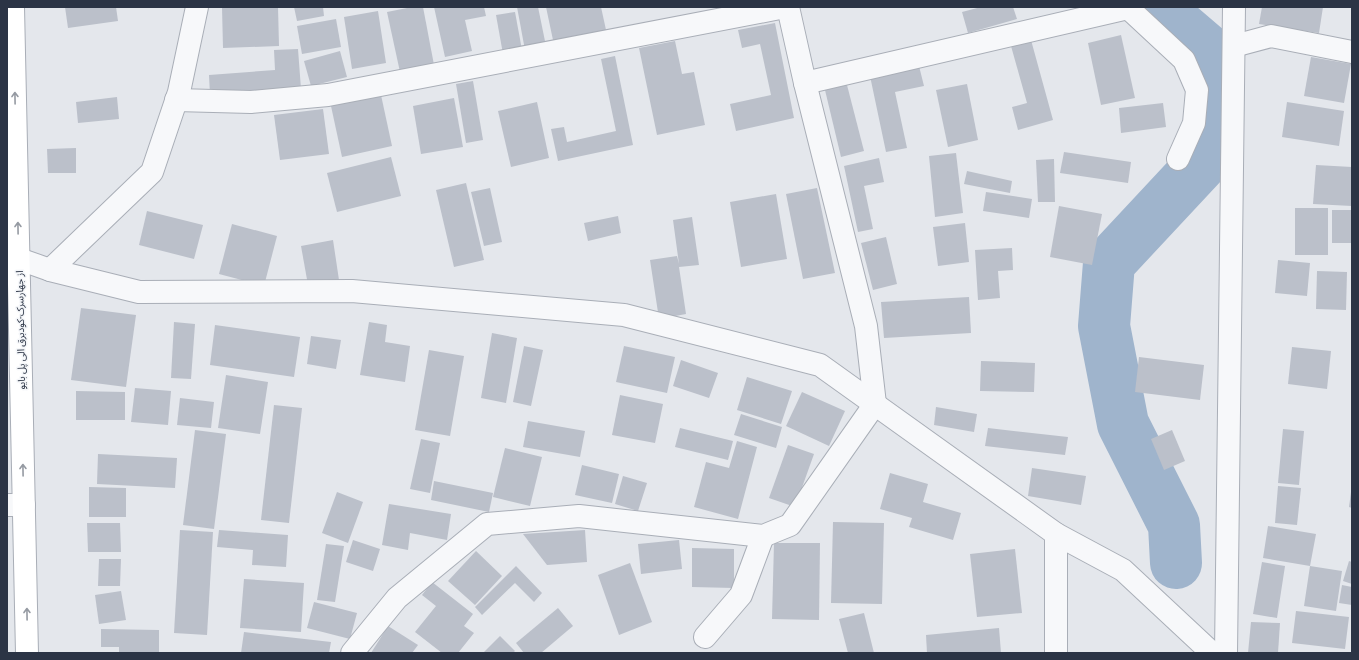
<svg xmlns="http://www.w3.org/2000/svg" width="1359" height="660" viewBox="0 0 1359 660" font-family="Ubuntu,'Noto Sans Arabic',sans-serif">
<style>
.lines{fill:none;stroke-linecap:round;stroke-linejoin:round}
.river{stroke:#9fb4cc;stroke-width:52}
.building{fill:#bbc0ca}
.street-casing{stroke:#a9aeb7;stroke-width:24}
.secondary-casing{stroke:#a9aeb7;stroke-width:24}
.street{stroke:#f7f8fa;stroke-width:22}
.secondary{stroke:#fff;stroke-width:22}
.oneway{stroke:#959aa2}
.labels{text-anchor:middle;stroke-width:3;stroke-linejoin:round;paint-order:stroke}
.street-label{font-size:10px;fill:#2b3445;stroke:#f4f6f9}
</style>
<rect width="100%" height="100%" fill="#e4e7ec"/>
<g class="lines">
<path class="river" d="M1157 7 1219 60 1206 159 1109 263 1104 326 1123 424 1174 525 1176 563"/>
</g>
<g class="building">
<path d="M65 7H116L118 21 68 28Z"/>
<path d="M222 7H278L279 46 223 48Z"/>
<path d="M294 7H323L324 16 297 21Z"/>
<path d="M412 7H423L434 65 400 72 387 12Z"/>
<path d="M434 7H484L486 16 465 20 472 51 445 57Z"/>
<path d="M517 7H538L546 46 525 50Z"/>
<path d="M546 7H601L606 30 553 40Z"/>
<path d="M981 7H1013L1017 19 968 33 962 12Z"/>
<path d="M1262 7H1323L1319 33 1259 24Z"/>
<path d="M378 11 386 63 352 69 344 17Z"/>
<path d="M515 12 522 50 503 54 496 15Z"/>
<path d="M336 19 341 47 302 54 297 26Z"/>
<path d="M775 23 794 118 736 131 730 104 771 95 760 44 742 48 738 30Z"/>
<path d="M1121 35 1135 98 1101 105 1088 43Z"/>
<path d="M1031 40 1053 120 1018 130 1012 107 1027 103 1011 46Z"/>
<path d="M675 41 682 74 694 72 705 125 657 135 639 48Z"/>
<path d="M298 49 301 89 210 95 209 75 275 70 274 50Z"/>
<path d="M340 51 347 77 311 86 304 61Z"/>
<path d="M615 56 633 145 558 161 551 129 564 127 567 142 616 131 601 59Z"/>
<path d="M1311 57 1351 64 1344 103 1304 96Z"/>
<path d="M919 66 924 86 895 92 907 148 886 152 870 76Z"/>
<path d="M473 81 483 140 466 143 456 84Z"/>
<path d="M967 84 978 140 948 147 936 90Z"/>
<path d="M847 85 864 151 841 157 825 90Z"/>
<path d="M381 95 392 146 342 157 331 106Z"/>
<path d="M117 97 119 119 78 123 76 102Z"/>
<path d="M454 98 463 147 421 154 413 106Z"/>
<path d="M537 102 549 158 511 167 498 111Z"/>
<path d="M1287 102 1344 111 1339 146 1282 137Z"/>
<path d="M1163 103 1166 127 1121 133 1119 108Z"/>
<path d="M323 109 329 154 280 160 274 115Z"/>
<path d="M76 148V173H48L47 149Z"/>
<path d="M1064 152 1131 162 1128 183 1060 173Z"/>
<path d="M956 153 963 213 935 217 929 156Z"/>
<path d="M391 157 401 196 337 212 327 173Z"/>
<path d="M879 158 884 182 864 186 873 229 858 232 844 166Z"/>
<path d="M1054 159 1055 202H1038L1036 160Z"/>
<path d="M1316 165 1352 167V206L1313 204Z"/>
<path d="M967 171 1012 181 1010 193 964 184Z"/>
<path d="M466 183 484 260 454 267 436 190Z"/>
<path d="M490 188 502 242 484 246 471 192Z"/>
<path d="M817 188 835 273 803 279 786 194Z"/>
<path d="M986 192 1032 199 1029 218 983 211Z"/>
<path d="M776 194 787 259 741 267 730 202Z"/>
<path d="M1059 206 1102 214 1092 265 1050 257Z"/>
<rect x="1295" y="208" width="33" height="47"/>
<rect x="1332" y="210" width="20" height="33"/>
<path d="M147 211 203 225 194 259 139 245Z"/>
<path d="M618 216 621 233 588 241 584 223Z"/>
<path d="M692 217 699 265 679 267 686 314 659 319 650 260 677 256 679 264 673 220Z"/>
<path d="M965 223 969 262 938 266 933 227Z"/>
<path d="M232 224 277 236 264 286 219 274Z"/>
<path d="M886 237 897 284 873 290 861 243Z"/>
<path d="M333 240 339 280 308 285 301 246Z"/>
<path d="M1012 248 1013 270 998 271 1000 298 978 300 975 250Z"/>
<path d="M1278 260 1310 263 1307 296 1275 293Z"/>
<path d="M1317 271 1347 272 1346 310 1316 309Z"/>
<path d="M969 297 971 333 884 338 881 302Z"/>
<path d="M81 308 136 315 126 387 71 380Z"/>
<path d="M174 322 195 324 191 379 171 378Z"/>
<path d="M369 322 387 325 385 342 410 346 405 382 360 375Z"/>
<path d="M215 325 300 337 294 377 210 365Z"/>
<path d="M492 333 517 338 506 403 481 398Z"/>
<path d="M311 336 341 340 336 369 307 364Z"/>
<path d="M524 346 543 350 531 406 513 402Z"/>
<path d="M624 346 675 357 667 393 616 382Z"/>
<path d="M1292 347 1331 351 1327 389 1288 384Z"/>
<path d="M429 350 464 356 450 436 415 430Z"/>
<path d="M1139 357 1204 365 1200 400 1135 392Z"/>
<path d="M681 360 718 373 709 398 673 386Z"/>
<path d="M981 361 1035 363 1034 392 980 391Z"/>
<path d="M226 375 268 382 260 434 218 428Z"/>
<path d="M747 377 792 391 781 424 737 410Z"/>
<path d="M135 388 171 391 168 425 131 422Z"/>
<path d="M76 391 125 392V420H76Z"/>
<path d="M802 392 845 411 829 446 786 426Z"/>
<path d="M620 395 663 404 655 443 612 435Z"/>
<path d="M180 398 214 402 211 428 177 425Z"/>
<path d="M274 405 302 408 289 523 261 520Z"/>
<path d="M936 407 977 414 974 432 934 425Z"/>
<path d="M741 414 782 427 776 448 734 435Z"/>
<path d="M528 421 585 431 580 457 523 447Z"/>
<path d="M680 428 733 441 728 460 675 447Z"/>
<path d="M988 428 1068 437 1065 455 985 446Z"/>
<path d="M1283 429 1304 431 1299 485 1278 483Z"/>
<path d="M195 430 226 434 214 529 183 525Z"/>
<path d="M1172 430 1185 461 1164 470 1151 439Z"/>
<path d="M421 439 440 443 430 493 410 489Z"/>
<path d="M737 441 757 447 738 519 694 507 706 462 729 468Z"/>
<path d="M788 445 814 454 795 507 769 498Z"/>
<path d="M505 448 542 457 530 506 493 497Z"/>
<path d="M98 454 177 458 175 488 97 484Z"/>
<path d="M582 465 619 474 612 503 575 495Z"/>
<path d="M1032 468 1086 476 1081 505 1028 496Z"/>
<path d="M890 473 928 484 923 502 961 513 953 540 909 527 912 518 880 509Z"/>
<path d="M623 476 647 483 638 511 615 504Z"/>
<path d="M434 481 493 493 489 512 431 500Z"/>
<path d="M1278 486 1301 488 1297 525 1275 523Z"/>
<path d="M89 487 126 488V517H89Z"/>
<path d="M337 492 363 502 348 543 322 533Z"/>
<path d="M1351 492H1352V508L1349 507Z"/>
<path d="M389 504 451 514 447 540 410 533 408 550 382 545Z"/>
<path d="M833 522 884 523 882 604 831 603Z"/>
<path d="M87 523H120L121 552H88Z"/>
<path d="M1268 526 1316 534 1310 566 1342 571 1336 611 1304 606 1310 566 1263 558Z"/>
<path d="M180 530 213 532 207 635 174 633Z"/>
<path d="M219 530 288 535 286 567 252 565 253 550 217 547Z"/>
<path d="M585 530 587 562 547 565 523 534Z"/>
<path d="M353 540 380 549 373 571 346 562Z"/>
<path d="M679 540 682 569 641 574 638 544Z"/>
<path d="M774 543H820L819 620 772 619Z"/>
<path d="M326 544 344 546 335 602 317 600Z"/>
<path d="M692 548 734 549V588L692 587Z"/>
<path d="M1015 549 1022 613 977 617 970 554Z"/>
<path d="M476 551 502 576 475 605 448 581Z"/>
<path d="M99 559H121L120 586H98Z"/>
<path d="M1349 561 1352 562V584L1343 581Z"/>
<path d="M1262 562 1285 566 1277 618 1253 614Z"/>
<path d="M630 563 652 622 619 635 598 575Z"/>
<path d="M516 566 542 593 534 602 515 583 482 615 475 607Z"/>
<path d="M244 579 304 583 301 632 240 628Z"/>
<path d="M432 582 473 614 464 626 474 633 458 653H442L415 632 436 606 422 595Z"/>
<path d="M1342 585 1352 587V605L1339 603Z"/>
<path d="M121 591 126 620 99 624 95 595Z"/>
<path d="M314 602 357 613 350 639 307 628Z"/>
<path d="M558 608 573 626 541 653H524L516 643Z"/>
<path d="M1296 611 1349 617 1345 649 1292 643Z"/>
<path d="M864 613 874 653H848L839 619Z"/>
<path d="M1251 622 1280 623 1278 653H1248Z"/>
<path d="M388 626 418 645 412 653H371Z"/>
<path d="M999 628 1001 653H927L926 635Z"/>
<path d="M101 629 159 630V653H119V647H101Z"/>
<path d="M244 632 331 642 329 653H241Z"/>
<path d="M500 636 515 651 513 653H483Z"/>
</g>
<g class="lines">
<g class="street-casing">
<g id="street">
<path d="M1127 7 1184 60 1197 90 1194 123 1178 159"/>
<path d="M1234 46 1271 36 1352 52"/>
<path d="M805 83 1128 8"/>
<path d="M176 100 251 102 328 95 785 7"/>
<path d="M19 259 50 270 139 292 352 291 624 315 820 365 1056 534 1123 570 1212 653"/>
<path d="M50 270 152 172 179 92 197 7"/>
<path d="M7 505H24"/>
<path d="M705 637 741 595 763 536"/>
<path d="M352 653 397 598 487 524 579 516 763 536 790 525 875 404 866 326 805 83 788 7"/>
<path d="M1056 653V534"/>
<path d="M1226 653 1234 7"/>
</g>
</g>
<g class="secondary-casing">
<path id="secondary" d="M13 7 27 653"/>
</g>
<use href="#street" class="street"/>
<use href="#secondary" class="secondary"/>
</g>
<defs><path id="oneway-shaft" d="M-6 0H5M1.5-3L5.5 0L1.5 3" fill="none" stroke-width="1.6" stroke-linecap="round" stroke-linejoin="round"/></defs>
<g class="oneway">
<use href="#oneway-shaft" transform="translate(15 98) rotate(-91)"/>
<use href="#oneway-shaft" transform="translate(18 228) rotate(-91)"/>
<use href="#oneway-shaft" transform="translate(23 470) rotate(-91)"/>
<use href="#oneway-shaft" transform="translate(27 614) rotate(-91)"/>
</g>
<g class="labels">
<g class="street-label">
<text transform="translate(20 330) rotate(-91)" y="4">از جهارسرک-کودبرق الی پل بایو</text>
</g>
</g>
<rect width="1359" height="660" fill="none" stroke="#2b3445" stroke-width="16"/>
</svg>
